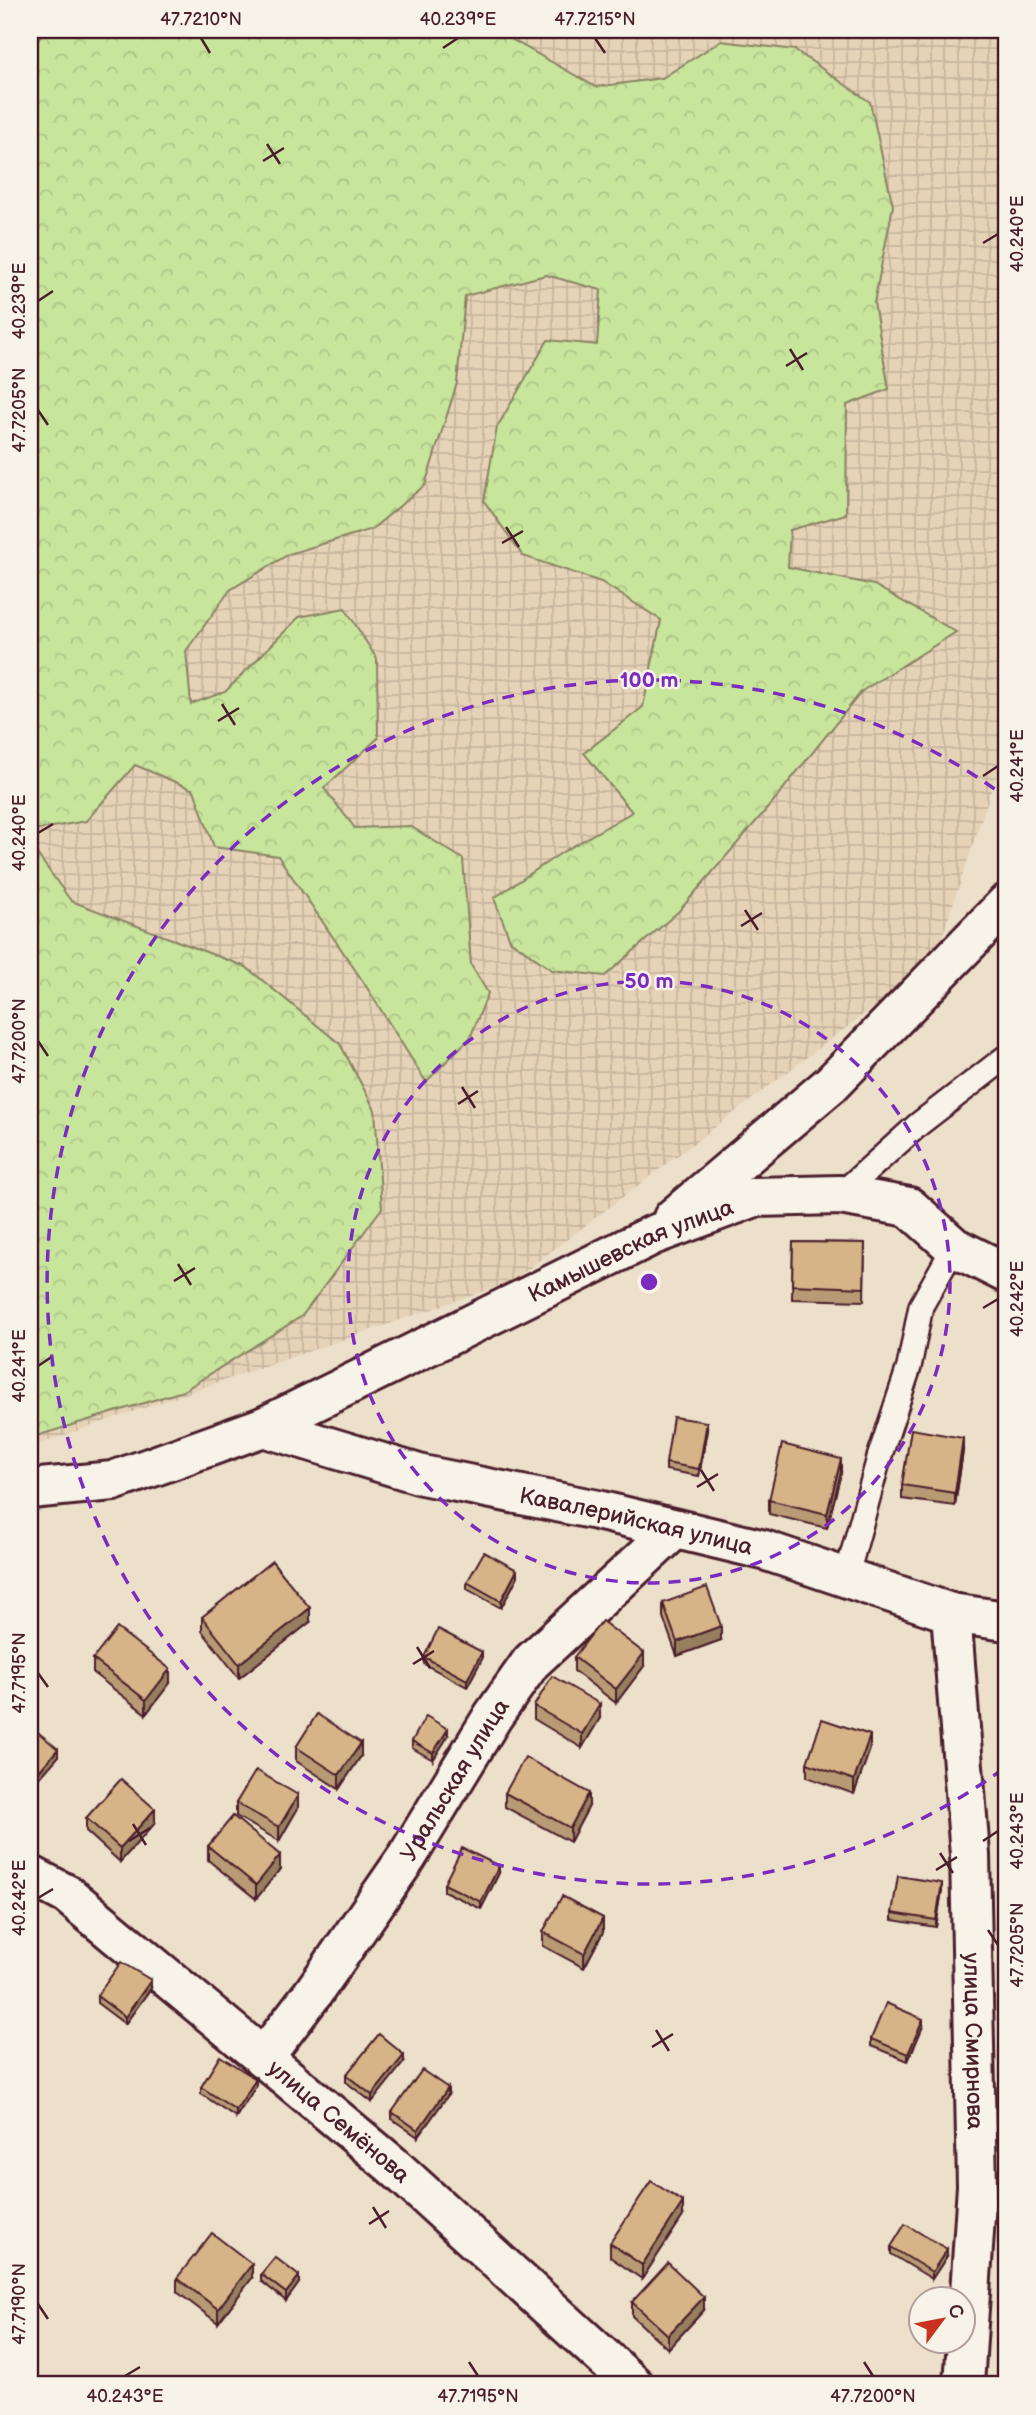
<svg xmlns="http://www.w3.org/2000/svg" width="1036" height="2415" viewBox="0 0 1036 2415" font-family="'Balsamiq Sans',sans-serif">
<style>
.industrial{fill:url(#industrial-grid)}
.forest{fill:url(#forest-crowns);stroke:#898264;stroke-width:2}
.lines{fill:none;stroke-linecap:round;stroke-linejoin:round}
.service-casing{stroke:#4a1f2b;stroke-width:28}
.minor-casing{stroke:#4a1f2b;stroke-width:44}
.service{stroke:#f7f3e8;stroke-width:23}
.minor{stroke:#f7f3e8;stroke-width:38}
.wall{fill:#b89b75;stroke:#4a1f2b;stroke-width:2}
.shaded-wall{fill:#967e5f;stroke:#4a1f2b;stroke-width:2}
.building{fill:#d6b488;stroke:#4a1f2b;stroke-width:2}
.ticks{fill:none;stroke:#4a1f2b;stroke-width:2.5}
.ring{fill:none;stroke:#7b2cbf;stroke-width:3.5;stroke-dasharray:12 9}
.labels{text-anchor:middle;stroke-width:5;stroke-linejoin:round;paint-order:stroke}
.street-label{font-size:23px;fill:#4a1f2b;stroke:#f7f3e8}
.centre{fill:#7b2cbf;stroke:#f7f3e8;stroke-width:3.5}
.ring-label{font-size:21px;text-anchor:middle;font-weight:bold;fill:#7b2cbf;stroke:#f7f3e8;stroke-width:5;stroke-linejoin:round;paint-order:stroke}
.neatline{fill:none;stroke:#4a1f2b;stroke-width:2.5}
.ticks-label{font-size:18px;text-anchor:middle;fill:#4a1f2b}
</style>
<defs>
<pattern id="industrial-grid" width="8" height="8" patternUnits="userSpaceOnUse" patternTransform="scale(1.75)"><rect width="8" height="8" fill="#e6d3b7"/><path d="M0 4h8M4 0v8" fill="none" stroke="#c7b59e"/></pattern>
<pattern id="forest-crowns" width="20" height="18" patternUnits="userSpaceOnUse" patternTransform="scale(1.75)"><rect width="20" height="18" fill="#c8e59c"/><path d="M2 6a3 3 0 1 1 6 0M12 15a3 3 0 1 1 6 0" fill="none" stroke="#adc487"/></pattern>
</defs>
<rect width="100%" height="100%" fill="#ede0cb"/>
<filter id="ink" filterUnits="userSpaceOnUse"><feTurbulence type="fractalNoise" baseFrequency=".0143" numOctaves="2"/><feDisplacementMap in="SourceGraphic" scale="14" xChannelSelector="R" yChannelSelector="G"/><feConvolveMatrix kernelMatrix="1 2 1 2 8 2 1 2 1" color-interpolation-filters="sRGB"/></filter>
<g filter="url(#ink)">
<path class="industrial" d="M30 30H1006V746L934 961 511 1282 30 1447Z"/>
<g class="forest">
<path d="M45 30H495L596 87 662 78 721 41 795 50 870 102 893 206 874 303 889 389 847 405 846 514 790 530 788 567 874 585 956 632 862 691 772 803 679 911 605 976 552 970 510 940 494 898 561 853 632 812 584 753 643 707 661 620 601 582 523 556 484 501 497 427 548 340 597 345 601 290 546 275 465 296 457 383 425 485 372 529 289 554 230 590 186 651 191 704 225 692 299 617 345 608 377 659 378 738 324 788 355 828 410 826 463 859 471 965 488 993 470 1038 426 1082 364 983 278 856 214 847 194 790 135 765 86 821 30 831V34L37 41Z"/>
<path d="M30 844 71 901 246 967 340 1044 375 1110 382 1208 302 1316 183 1391 30 1438Z"/>
</g>
<g class="lines">
<g class="service-casing">
<g id="service">
<path d="M840 1195 919 1124 1006 1057"/>
<path d="M846 1578 879 1458 909 1367 921 1306 954 1247"/>
</g>
</g>
<g class="minor-casing">
<g id="minor">
<path d="M673 1218 831 1084 1006 904"/>
<path id="s1" d="M263 1427 422 1475 597 1510 764 1550 951 1613 1006 1621"/>
<path id="s2" d="M30 1489 113 1481 263 1427 653 1235 755 1197 840 1195 909 1207 954 1247 1006 1273"/>
<path id="s3" d="M951 1613 970 1855 977 2186 964 2385"/>
<path id="s4" d="M30 1875 68 1895 392 2165 634 2385"/>
<path id="s5" d="M263 2058 313 1993 407 1857 493 1716 531 1662 675 1529"/>
</g>
</g>
<use href="#service" class="service"/>
<use href="#minor" class="minor"/>
</g>
<g class="wall">
<path d="M793 1242 865 1243 864 1301 792 1299Z"/>
<path d="M707 1430 699 1476 666 1470V1463Z"/>
<path d="M963 1451 955 1506 902 1499V1485Z"/>
<path d="M841 1473 827 1528 769 1514V1500Z"/>
<path d="M1006 1512V1572H1003Z"/>
<path d="M517 1578 501 1608 467 1589V1582Z"/>
<path d="M663 1603 721 1640 677 1656 663 1617Z"/>
<path d="M202 1617 310 1622 239 1678 202 1631Z"/>
<path d="M424 1657 482 1659 467 1687 424 1664Z"/>
<path d="M574 1657 644 1666 616 1703 574 1671Z"/>
<path d="M93 1659 170 1683 146 1714 93 1673Z"/>
<path d="M534 1706 600 1718 582 1748 534 1719Z"/>
<path d="M448 1736 433 1760 412 1748V1741Z"/>
<path d="M296 1747 361 1756 339 1789 296 1761Z"/>
<path d="M870 1749 854 1794 807 1777V1763Z"/>
<path d="M505 1793 589 1806 570 1842 505 1807Z"/>
<path d="M236 1803 298 1808 279 1841 236 1816Z"/>
<path d="M86 1818 155 1823 120 1862 86 1831Z"/>
<path d="M208 1846 280 1869 256 1899 208 1860Z"/>
<path d="M499 1873 481 1909 444 1891V1884Z"/>
<path d="M942 1890 936 1927 892 1920V1913Z"/>
<path d="M543 1932H603L584 1968 543 1946Z"/>
<path d="M151 1988 125 2024 97 2003V1996Z"/>
<path d="M923 2026 908 2061 871 2046V2039Z"/>
<path d="M404 2062 372 2102 346 2082V2075Z"/>
<path d="M256 2086 236 2117 201 2094V2087Z"/>
<path d="M448 2095 418 2137 392 2119V2112Z"/>
<path d="M1006 2198V2233L1001 2232V2225Z"/>
<path d="M683 2216 642 2279 610 2257V2243Z"/>
<path d="M891 2247 947 2256 932 2279 891 2254Z"/>
<path d="M261 2274 299 2283 286 2301 261 2281Z"/>
<path d="M177 2278H252L218 2323 177 2292Z"/>
<path d="M632 2302 704 2310 668 2349 632 2316Z"/>
</g>
<g class="shaded-wall">
<path d="M707 1422V1430L699 1476V1469Z"/>
<path d="M963 1438V1451L955 1506V1493Z"/>
<path d="M841 1459V1473L827 1528V1514Z"/>
<path d="M517 1570V1578L501 1608V1601Z"/>
<path d="M310 1608V1622L239 1678V1664Z"/>
<path d="M721 1626V1640L677 1656V1642Z"/>
<path d="M482 1652V1659L467 1687V1680Z"/>
<path d="M644 1653V1666L616 1703V1689Z"/>
<path d="M170 1669V1683L146 1714V1700Z"/>
<path d="M600 1704V1718L582 1748V1734Z"/>
<path d="M448 1729V1736L433 1760V1753Z"/>
<path d="M870 1735V1749L854 1794V1780Z"/>
<path d="M361 1743V1756L339 1789V1775Z"/>
<path d="M58 1749V1757L30 1789V1782Z"/>
<path d="M589 1793V1806L570 1842V1828Z"/>
<path d="M298 1795V1808L279 1841V1827Z"/>
<path d="M155 1809V1823L120 1862V1848Z"/>
<path d="M280 1855V1869L256 1899V1885Z"/>
<path d="M499 1866V1873L481 1909V1902Z"/>
<path d="M942 1883V1890L936 1927V1920Z"/>
<path d="M603 1918V1932L584 1968V1954Z"/>
<path d="M151 1980V1988L125 2024V2017Z"/>
<path d="M923 2019V2026L908 2061V2054Z"/>
<path d="M404 2055V2062L372 2102V2095Z"/>
<path d="M256 2079V2086L236 2117V2110Z"/>
<path d="M448 2088V2095L418 2137V2130Z"/>
<path d="M683 2202V2216L642 2279V2265Z"/>
<path d="M947 2249V2256L932 2279V2272Z"/>
<path d="M252 2264V2278L218 2323V2309Z"/>
<path d="M299 2276V2283L286 2301V2293Z"/>
<path d="M704 2297V2310L668 2349V2335Z"/>
</g>
<g class="building">
<path d="M793 1242 865 1243 864 1288 792 1285Z"/>
<path d="M673 1417 707 1422 699 1469 666 1463Z"/>
<path d="M911 1429 963 1438 955 1493 902 1485Z"/>
<path d="M782 1444 841 1459 827 1514 769 1500Z"/>
<path d="M1006 1512V1558H1003Z"/>
<path d="M484 1552 517 1570 501 1601 467 1582Z"/>
<path d="M272 1561 310 1608 239 1664 202 1617Z"/>
<path d="M707 1587 721 1626 677 1642 663 1603Z"/>
<path d="M602 1621 644 1653 616 1689 574 1657Z"/>
<path d="M117 1628 170 1669 146 1700 93 1659Z"/>
<path d="M438 1629 482 1652 467 1680 424 1657Z"/>
<path d="M552 1676 600 1704 582 1734 534 1706Z"/>
<path d="M317 1714 361 1743 339 1775 296 1747Z"/>
<path d="M426 1716 448 1729 433 1753 412 1741Z"/>
<path d="M822 1719 870 1735 854 1780 807 1763Z"/>
<path d="M33 1728 58 1749 30 1782V1732Z"/>
<path d="M525 1757 589 1793 570 1828 505 1793Z"/>
<path d="M256 1770 298 1795 279 1827 236 1803Z"/>
<path d="M121 1779 155 1809 120 1848 86 1818Z"/>
<path d="M233 1816 280 1855 256 1885 208 1846Z"/>
<path d="M462 1848 499 1866 481 1902 444 1884Z"/>
<path d="M898 1876 942 1883 936 1920 892 1913Z"/>
<path d="M562 1896 603 1918 584 1954 543 1932Z"/>
<path d="M121 1962 151 1980 125 2017 97 1996Z"/>
<path d="M886 2003 923 2019 908 2054 871 2039Z"/>
<path d="M379 2034 404 2055 372 2095 346 2075Z"/>
<path d="M220 2056 256 2079 236 2110 201 2087Z"/>
<path d="M422 2070 448 2088 418 2130 392 2112Z"/>
<path d="M651 2181 683 2202 642 2265 610 2243Z"/>
<path d="M1006 2198V2226L1001 2225Z"/>
<path d="M905 2224 947 2249 932 2272 891 2247Z"/>
<path d="M212 2233 252 2264 218 2309 177 2278Z"/>
<path d="M275 2257 299 2276 286 2293 261 2274Z"/>
<path d="M668 2263 704 2297 668 2335 632 2302Z"/>
</g>
</g>
<path class="ticks" d="M201 38 210 53M595 38 605 53M443 48 458 38M267 144 280 164M263 161 284 148M983 243 998 234M38 301 53 291M790 349 803 370M786 366 807 353M38 410 48 425M506 527 519 547M502 543 523 531M222 704 235 725M218 721 239 708M983 776 998 766M38 833 53 824M745 910 758 930M741 926 762 913M38 1041 48 1056M462 1087 475 1108M458 1104 478 1091M178 1264 191 1285M174 1281 195 1268M983 1308 998 1299M38 1366 53 1356M701 1470 714 1491M697 1487 718 1474M417 1647 430 1668M413 1664 434 1651M38 1673 48 1687M133 1824 146 1845M129 1841 150 1828M983 1841 998 1831M940 1853 953 1873M936 1870 957 1857M38 1898 53 1889M988 1930 998 1945M656 2030 669 2051M652 2047 673 2034M373 2207 386 2228M369 2224 389 2211M38 2304 48 2319M469 2362 478 2376M864 2362 873 2376M125 2376 140 2367"/>
<g class="ring">
<circle cx="649" cy="1282" r="301"/>
<path d="M1003 1769A602 602 0 1 1 1003 795"/>
</g>
<g class="labels">
<g class="street-label">
<text dy="8" stroke="none"><textPath href="#s2" startOffset="651">Камышевская улица</textPath></text>
<text dy="8" stroke="none"><textPath href="#s1" startOffset="385">Кавалерийская улица</textPath></text>
<text dy="8" stroke="none"><textPath href="#s5" startOffset="338">Уральская улица</textPath></text>
<text dy="8" stroke="none"><textPath href="#s3" startOffset="429">улица Смирнова</textPath></text>
<text dy="8" stroke="none"><textPath href="#s4" startOffset="396">улица Семёнова</textPath></text>
</g>
</g>
<circle cx="649" cy="1282" r="10" class="centre"/>
<g class="ring-label">
<text x="649" y="687">100 m</text>
<text x="649" y="988">50 m</text>
</g>
<rect width="1036" height="2415" fill="none" stroke="#f7f3e8" stroke-width="77"/>
<g transform="translate(942 2320) rotate(58)"><circle r="33" fill="#f7f3e8" stroke="#b29e9c" stroke-width="2"/>
<path d="M0-5L12 26L0 18L-12 26Z" fill="#c8321e"/>
<text y="-10" font-size="19" font-weight="bold" text-anchor="middle" fill="#4a1f2b">С</text>
</g>
<rect x="38" y="38" width="960" height="2338" class="neatline"/>
<g class="ticks-label">
<text x="201" y="25">47.7210°N</text>
<text x="458" y="25">40.239°E</text>
<text x="595" y="25">47.7215°N</text>
<text transform="translate(1017 234) rotate(-90)" y="6">40.240°E</text>
<text transform="translate(19 301) rotate(-90)" y="6">40.239°E</text>
<text transform="translate(19 410) rotate(-90)" y="6">47.7205°N</text>
<text transform="translate(1017 766) rotate(-90)" y="6">40.241°E</text>
<text transform="translate(19 833) rotate(-90)" y="6">40.240°E</text>
<text transform="translate(19 1041) rotate(-90)" y="6">47.7200°N</text>
<text transform="translate(1017 1299) rotate(-90)" y="6">40.242°E</text>
<text transform="translate(19 1366) rotate(-90)" y="6">40.241°E</text>
<text transform="translate(19 1673) rotate(-90)" y="6">47.7195°N</text>
<text transform="translate(1017 1831) rotate(-90)" y="6">40.243°E</text>
<text transform="translate(19 1898) rotate(-90)" y="6">40.242°E</text>
<text transform="translate(1017 1945) rotate(-90)" y="6">47.7205°N</text>
<text transform="translate(19 2304) rotate(-90)" y="6">47.7190°N</text>
<text x="125" y="2402">40.243°E</text>
<text x="478" y="2402">47.7195°N</text>
<text x="873" y="2402">47.7200°N</text>
</g>
</svg>
